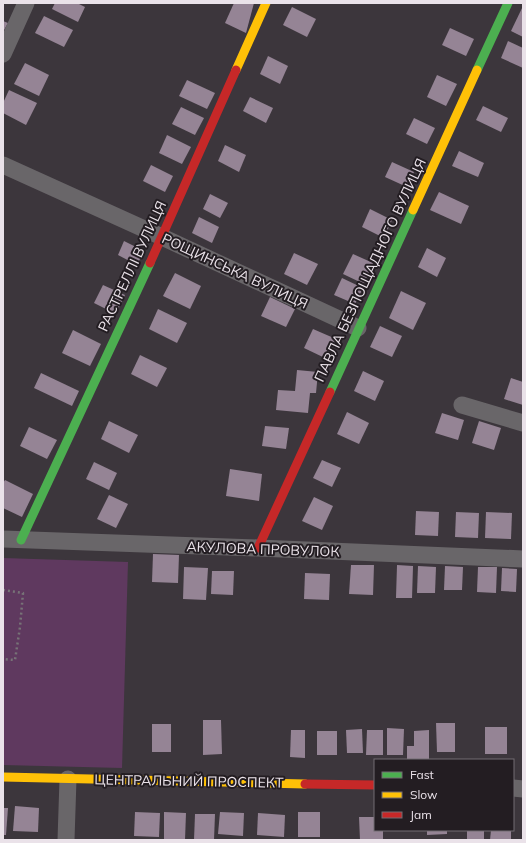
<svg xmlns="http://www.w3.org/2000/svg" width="526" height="843" viewBox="0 0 526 843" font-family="Mulish,sans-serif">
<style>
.green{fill:#5f395f}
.building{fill:#958495}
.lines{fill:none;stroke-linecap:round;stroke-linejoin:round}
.path{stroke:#777377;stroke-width:2.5;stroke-dasharray:2 3;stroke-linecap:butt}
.street{stroke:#696669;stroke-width:17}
.fast{stroke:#4caf50;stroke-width:9}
.slow{stroke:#ffc107;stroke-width:9}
.jam{stroke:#c62828;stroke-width:9}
.labels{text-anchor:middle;stroke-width:4;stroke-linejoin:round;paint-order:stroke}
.street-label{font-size:14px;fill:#eae2e9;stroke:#231d22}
</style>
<rect width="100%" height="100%" fill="#3c363c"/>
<path class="green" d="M3 558 128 562 122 768 3 765Z"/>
<g class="building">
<path d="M55 3H77L85 7 78 22 52 9Z"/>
<path d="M234 3H254L246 33 225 23Z"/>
<path d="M523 6V37L511 31Z"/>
<path d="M292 7 316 19 307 37 283 25Z"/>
<path d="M44 16 73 30 64 47 35 33Z"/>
<path d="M3 21 8 23 3 32Z"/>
<path d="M450 28 474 39 466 56 442 45Z"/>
<path d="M508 41 523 48V68L501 58Z"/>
<path d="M268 56 288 66 280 84 260 74Z"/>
<path d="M25 63 49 75 39 96 14 84Z"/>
<path d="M437 75 457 84 446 106 427 97Z"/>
<path d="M187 80 215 93 207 109 179 96Z"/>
<path d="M9 90 37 103 26 125 3 113V103Z"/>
<path d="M250 97 273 108 266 123 243 111Z"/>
<path d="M483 106 508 118 501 132 476 120Z"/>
<path d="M181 107 204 118 195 135 172 124Z"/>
<path d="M414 118 435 128 427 144 406 134Z"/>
<path d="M167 135 191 147 182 164 159 153Z"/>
<path d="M225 145 246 155 239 172 218 161Z"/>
<path d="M459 151 484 163 478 177 452 166Z"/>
<path d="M392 162 414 172 407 187 385 177Z"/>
<path d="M151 165 173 176 165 192 143 181Z"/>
<path d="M439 192 469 206 461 224 430 210Z"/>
<path d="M210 194 228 203 220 218 203 209Z"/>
<path d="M370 209 392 220 384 238 362 227Z"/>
<path d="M199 217 219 227 212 243 192 233Z"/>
<path d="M124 241 144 251 137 265 118 255Z"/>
<path d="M427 248 446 258 437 277 418 267Z"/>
<path d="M294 253 318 264 307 285 284 274Z"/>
<path d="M353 254 373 263 364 284 343 274Z"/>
<path d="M175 273 201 286 190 309 163 296Z"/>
<path d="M342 278 363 288 355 304 334 295Z"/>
<path d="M103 285 125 295 116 314 94 303Z"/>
<path d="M401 291 426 303 413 330 389 318Z"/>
<path d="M270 297 295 309 286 327 261 316Z"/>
<path d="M158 309 187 323 177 343 149 329Z"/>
<path d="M380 326 402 336 392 357 370 347Z"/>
<path d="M313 329 336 339 327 359 304 348Z"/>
<path d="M73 330 101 344 90 366 62 353Z"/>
<path d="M140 355 167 368 157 387 131 374Z"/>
<path d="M297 370 318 372 316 393H310L308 413 276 410 278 390 295 391Z"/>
<path d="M363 371 384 381 375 401 354 391Z"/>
<path d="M41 373 79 391 72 406 34 388Z"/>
<path d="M511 378 523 382V405L504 399Z"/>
<path d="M347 412 369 423 359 444 337 434Z"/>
<path d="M442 413 464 420 458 440 435 433Z"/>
<path d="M109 421 138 435 129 453 101 439Z"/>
<path d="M479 421 501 428 494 450 472 443Z"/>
<path d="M265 426 289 428 286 449 262 446Z"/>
<path d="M29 427 57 440 47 459 20 446Z"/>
<path d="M322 460 341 468 332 487 313 478Z"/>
<path d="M94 462 117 473 109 490 86 479Z"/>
<path d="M230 469 262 474 259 501 226 496Z"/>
<path d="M5 480 33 494 22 517 3 508V483Z"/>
<path d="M109 495 128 504 116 528 97 519Z"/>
<path d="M314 497 333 506 322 530 302 521Z"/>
<path d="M416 511 439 512 438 536 415 535Z"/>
<path d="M456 512 479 513 478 538 455 537Z"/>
<path d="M486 512 512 513 511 539 485 538Z"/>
<path d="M153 554 179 555 178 583 152 582Z"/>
<path d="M351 565H374L373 595 349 594Z"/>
<path d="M397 565 413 566 412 598H396Z"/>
<path d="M418 566 436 567 435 593H417Z"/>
<path d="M445 566 463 567 462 590H444Z"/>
<path d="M184 567 208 568 206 600 183 599Z"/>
<path d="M478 567H497L496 593 477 592Z"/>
<path d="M502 568 517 569 516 592 501 591Z"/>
<path d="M212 571H234L233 595 211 594Z"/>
<path d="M305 573 330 574 329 600 304 599Z"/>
<path d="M203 720H221L222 754 203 755Z"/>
<path d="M436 723H455V752H437Z"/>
<rect x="152" y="724" width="19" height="28"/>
<rect x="485" y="727" width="22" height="27"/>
<path d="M387 728 404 729 403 755H387Z"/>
<path d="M362 729 363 753H347L346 730Z"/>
<path d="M291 730H305V758L290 757Z"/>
<path d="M367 730H383V755H366Z"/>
<path d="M429 730V760H407V746H414V731Z"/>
<rect x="317" y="731" width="20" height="24"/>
<path d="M15 806 39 808 38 832 13 831Z"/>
<path d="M3 808H8L6 835H3Z"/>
<path d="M135 812 160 813 159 837 134 836Z"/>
<path d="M164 812 186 813 185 840H164Z"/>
<path d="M220 812 244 813 243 836 218 834Z"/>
<rect x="298" y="812" width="22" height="25"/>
<path d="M258 813 285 815 284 837 257 835Z"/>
<path d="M195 814H215L214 840H194Z"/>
<path d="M359 817H375V830H383V840H360Z"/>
<path d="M427 830H447V834L427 835Z"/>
<path d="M491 830H511V840H490Z"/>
<rect x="467" y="831" width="17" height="9"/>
</g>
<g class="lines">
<path class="path" d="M3 590 23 593 20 627 15 660 3 659"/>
<g class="street">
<path d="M3 54 26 3"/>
<path d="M3 165 162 237 358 328"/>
<path d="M462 405 523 423"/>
<path d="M3 539 258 548 523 559"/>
<path d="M513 788 523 789"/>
<path d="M66 840 68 779"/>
</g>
<g class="fast">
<path d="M477 70 508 3"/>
<path d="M330 392 413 210"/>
<path d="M21 540 150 263"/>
</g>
<g class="slow">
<path d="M236 70 266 3"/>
<path d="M413 210 477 70"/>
<path d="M3 777 305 784"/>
</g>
<g class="jam">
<path d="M150 263 236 70"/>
<path d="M258 548 330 392"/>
<path d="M305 784 375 785"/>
</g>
</g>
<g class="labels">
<g class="street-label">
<text transform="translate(132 266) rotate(-65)" y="5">РАСТРЕЛЛІ ВУЛИЦЯ</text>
<text transform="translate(370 270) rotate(-65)" y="5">ПАВЛА БЕЗПОЩАДНОГО ВУЛИЦЯ</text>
<text transform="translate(235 271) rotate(25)" y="5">РОЩИНСЬКА ВУЛИЦЯ</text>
<text transform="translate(263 549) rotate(2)" y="5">АКУЛОВА ПРОВУЛОК</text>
<text transform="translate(189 781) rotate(1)" y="5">ЦЕНТРАЛЬНИЙ ПРОСПЕКТ</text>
</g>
</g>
<rect width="526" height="843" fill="none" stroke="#eae2e9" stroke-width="8"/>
<rect x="374" y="759" width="140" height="72" fill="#231d22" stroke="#736c72"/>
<rect x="382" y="772" width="20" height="6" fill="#4caf50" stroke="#736c72"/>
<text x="410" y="779" font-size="12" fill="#eae2e9">Fast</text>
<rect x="382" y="792" width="20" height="6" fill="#ffc107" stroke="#736c72"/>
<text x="410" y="799" font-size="12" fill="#eae2e9">Slow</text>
<rect x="382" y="812" width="20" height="6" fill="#c62828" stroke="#736c72"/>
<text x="410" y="819" font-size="12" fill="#eae2e9">Jam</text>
</svg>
